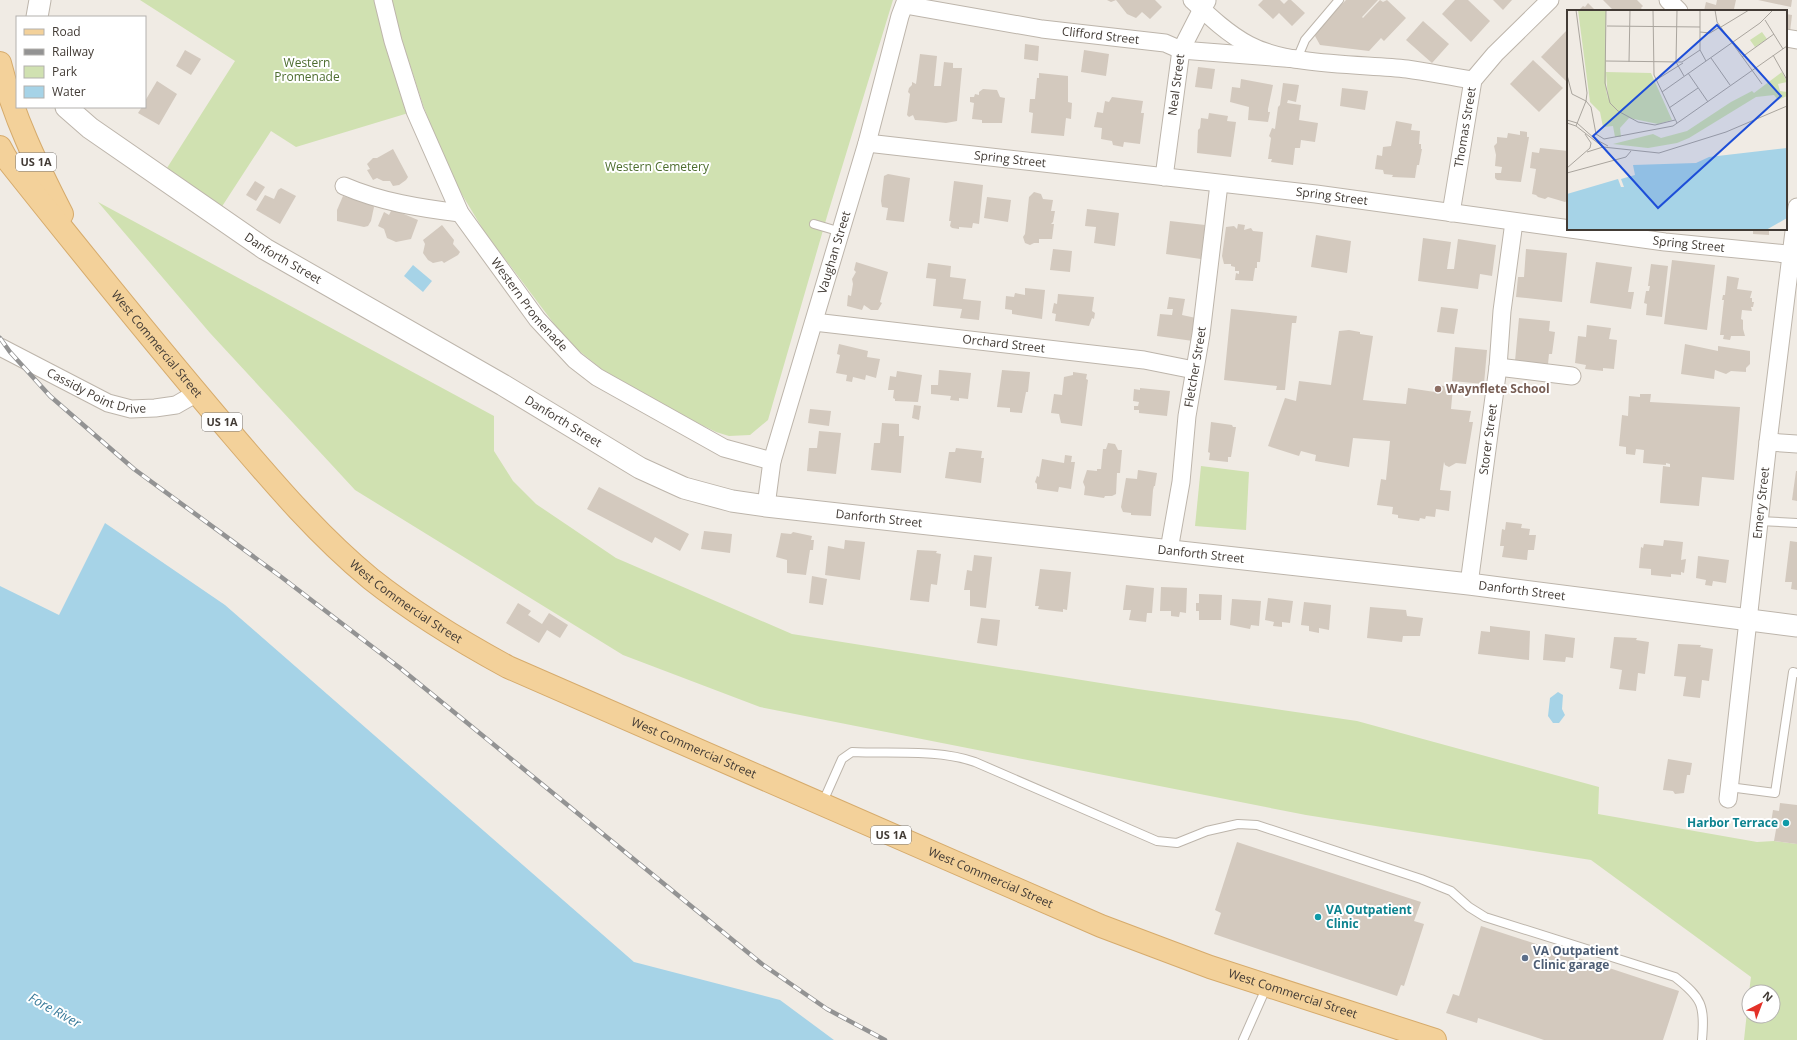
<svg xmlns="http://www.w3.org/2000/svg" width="1797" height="1040" viewBox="0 0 1797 1040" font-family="'Open Sans',sans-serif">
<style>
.green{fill:#d0e1b1}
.water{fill:#a6d3e7}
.building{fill:#d3c9be}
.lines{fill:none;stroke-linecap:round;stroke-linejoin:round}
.service-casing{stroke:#bdb5ab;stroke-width:10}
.minor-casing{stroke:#bdb5ab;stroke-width:19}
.tertiary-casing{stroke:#bdb5ab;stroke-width:23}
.primary-casing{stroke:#d6ab6c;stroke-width:24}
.service{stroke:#fff;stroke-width:8}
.minor{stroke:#fff;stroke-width:17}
.tertiary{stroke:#fff;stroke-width:21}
.primary{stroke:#f3d19a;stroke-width:22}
.rail-casing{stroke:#939393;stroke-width:4.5}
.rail{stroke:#fff;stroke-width:3;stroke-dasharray:9;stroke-linecap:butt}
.education-dot{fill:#8d6e63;stroke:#fff;stroke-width:1.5}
.culture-dot{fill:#0f9aa8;stroke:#fff;stroke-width:1.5}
.service-dot{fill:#5c6f8a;stroke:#fff;stroke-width:1.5}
.labels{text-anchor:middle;stroke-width:4;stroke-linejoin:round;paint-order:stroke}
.shield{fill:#fff;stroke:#7b7672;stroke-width:1}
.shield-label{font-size:11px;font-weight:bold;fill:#423b35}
.street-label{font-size:12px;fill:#423b35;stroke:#fff}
.park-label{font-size:12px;fill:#4d6d2f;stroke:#fff}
.education-label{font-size:12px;font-weight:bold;fill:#785e54;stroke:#fff;text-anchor:start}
.culture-label{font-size:12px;font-weight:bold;fill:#0d838f;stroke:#fff;text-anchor:end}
.service-label{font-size:12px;font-weight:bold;fill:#4e5e75;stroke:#fff;text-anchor:start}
.water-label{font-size:13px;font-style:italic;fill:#387a9a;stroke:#fff}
.inset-road{fill:none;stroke:#aaa59e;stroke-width:1}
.view{fill:#1d4ed8;fill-opacity:0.15;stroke:#1d4ed8;stroke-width:2}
.inset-edge{fill:none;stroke:#423b35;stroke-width:2}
</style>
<rect width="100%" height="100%" fill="#f0ebe4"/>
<g class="green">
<path d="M140 0H383L415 111 296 147 271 131 221 208 167 168 235 61Z"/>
<path d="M389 0H893L828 213 768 420 750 435 729 436 716 432 657 403 604 371 567 341 484 231 449 173 423 105Z"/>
<path d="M98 202 494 416V451L513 481 536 504 616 558 792 634 1138 689 1357 721 1599 787 1598 814 1757 842 1774 841 1797 844V1040H1744L1749 993V1016H1773V992H1749L1751 977 1591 860 1306 815 760 707 623 655 355 490 210 333Z"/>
<path d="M1201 466 1249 472 1246 530 1195 526Z"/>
</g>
<g class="water">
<path d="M413 265 432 281 423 292 404 276Z"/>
<path d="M105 523 225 605 634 962 780 1000 834 1040H0V586L59 615Z"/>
<path d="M1558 692 1563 695 1562 709 1565 715 1559 723H1553L1548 716 1550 698Z"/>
</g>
<g class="building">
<path d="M1107 0H1155L1162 7 1150 19 1142 12 1136 18 1127 14 1116 0 1111 2Z"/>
<path d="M1263 0H1280L1284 4 1288 0H1291L1305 13 1292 26 1279 13 1273 19 1258 5Z"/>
<path d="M1346 0H1378L1362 17 1363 18 1380 0 1383 2 1387 0 1406 18 1384 41 1381 38 1369 51 1320 45 1315 36 1316 31Z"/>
<path d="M1455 0H1468L1490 21 1471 42 1442 14Z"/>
<path d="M1493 0H1512L1503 10Z"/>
<path d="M1603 0H1637L1643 6 1641 8 1643 11H1614Z"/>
<path d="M1717 0H1736L1734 9H1739L1738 11H1704L1706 2 1716 5Z"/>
<path d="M1758 0H1792L1791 7Z"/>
<path d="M1588 3 1596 11H1578L1583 6 1585 7Z"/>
<path d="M1786 14 1792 15 1790 32H1786Z"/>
<path d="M1423 21 1449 44 1432 63 1406 40Z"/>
<path d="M1568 29V79L1566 81 1541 57Z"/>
<path d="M1025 44 1039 46 1038 61 1024 59Z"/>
<path d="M185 50 201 59 191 75 176 66Z"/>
<path d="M1084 50 1109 54 1106 76 1081 72Z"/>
<path d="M920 54 937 56 934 86H941L944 62 953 63V68H962L957 121 946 123 928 121 915 120 913 115 909 117 907 115 910 94 908 92 909 88 912 85V82L916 84Z"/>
<path d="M1533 60 1563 88 1539 112 1510 84Z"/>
<path d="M1198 67 1215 69 1212 89 1195 87Z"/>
<path d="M1039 73 1068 76V102L1072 103 1071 119 1066 118 1064 136 1031 133 1033 113 1029 112 1030 99H1035L1037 78H1039Z"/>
<path d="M1241 79 1273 85 1268 109V112H1270L1268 122 1248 120 1249 107 1230 102 1232 87 1240 88Z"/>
<path d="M157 81 177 94 159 125 138 113 142 107H145V101Z"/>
<path d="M1283 83 1299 85 1296 102 1288 100 1287 103 1301 105 1299 120 1318 123 1315 142 1301 140 1300 148H1295L1293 165 1271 162 1272 159H1268L1271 138 1269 136 1272 128 1275 129 1278 107 1280 105Z"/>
<path d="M1342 88 1368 91 1365 110 1340 106Z"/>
<path d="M983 89 997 90 1000 97 1005 98 1002 123H982V120L972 119 974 103 970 102V97H974L975 94 979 95V92Z"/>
<path d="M1112 97 1143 101 1141 113H1144L1140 144 1124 142 1123 147 1113 145 1112 141 1101 139 1102 128 1094 127 1097 112 1103 113 1105 101 1109 102Z"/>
<path d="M1209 113 1228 116 1227 121 1236 122 1231 157 1197 153 1198 130 1200 128 1201 118 1208 119Z"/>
<path d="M1396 121 1412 124 1411 130 1420 131 1419 144H1421V149H1422L1419 165H1417L1415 178 1392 177 1393 175 1384 174 1383 170 1375 169 1377 155 1382 156 1383 147 1391 146Z"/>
<path d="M1520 131 1527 132V137H1529L1521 182 1497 180 1495 178V173H1501L1502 167 1495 166 1496 155 1494 146 1497 143V137L1507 138 1508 133 1520 135Z"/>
<path d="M1540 148 1568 151V200L1565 202 1548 197 1545 199 1538 197 1536 195 1532 194 1536 169 1530 168 1532 152 1539 153Z"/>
<path d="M393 149 408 177 406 180 399 185 393 186 390 181H383L377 178 373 180 367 170 370 169 367 164 373 158H377Z"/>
<path d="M888 174 910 178 904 222 886 220 888 208 882 207 881 201 884 176Z"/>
<path d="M255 181 265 187 256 201 246 195Z"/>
<path d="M954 181 983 185 979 224 973 223 972 228 959 227V229L952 228 950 226 951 221H949Z"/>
<path d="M281 188 296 196 280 224 256 210 265 195 274 199 278 190Z"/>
<path d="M1034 192 1041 194 1043 199 1053 200 1051 211H1055L1053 222 1051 224H1054L1052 239H1039V243H1034L1030 245 1025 243 1023 237 1025 234 1029 197Z"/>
<path d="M343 196 373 205 374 207 371 221 368 226 364 227 337 221V210Z"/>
<path d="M987 197 1011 200 1008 222 984 218Z"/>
<path d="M392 209 418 220 411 239 396 242 387 238 384 229 378 226 384 212 389 215Z"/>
<path d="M1087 209 1119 213 1115 246 1094 243 1096 227 1085 226Z"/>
<path d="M1170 221 1205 225 1201 259 1166 254Z"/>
<path d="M1238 224 1245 225 1244 230 1251 228 1253 231 1263 232 1260 262H1257V268H1255L1253 281 1235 280 1236 273 1239 274V271H1235V267L1231 266V264H1224L1222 256 1226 227 1234 226 1237 229Z"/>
<path d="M442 225 454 240 453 244 460 252 458 255 444 263 442 261 433 263 428 260 423 253 425 244 423 240Z"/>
<path d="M1753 229H1769V235L1753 234Z"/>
<path d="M1316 235 1351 241 1347 273 1311 267Z"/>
<path d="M1423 238 1451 242 1447 269H1454L1458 239 1496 245 1492 276 1480 274 1478 289 1418 281Z"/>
<path d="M1053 249 1072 251 1070 272 1050 270Z"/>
<path d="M1526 249 1567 253 1562 302 1516 297 1518 277H1524Z"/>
<path d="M1672 260 1715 265 1707 330 1664 324Z"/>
<path d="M856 262 888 272 880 302 882 303 878 310H871L864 305 862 310 847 306 848 295 851 296 853 284 852 279 856 272 854 270Z"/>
<path d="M1596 262 1632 267 1628 292H1634L1631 309 1590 303Z"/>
<path d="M928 263 951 266 950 277 966 279 963 299 981 301 979 320 960 318 962 309 933 306 936 279 926 278Z"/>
<path d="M1651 264 1668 266 1662 317 1646 315 1647 304 1644 303 1646 291H1649L1650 286H1648Z"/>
<path d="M1727 276 1739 278 1737 289 1752 291 1750 298H1752V302H1754L1753 307H1751L1752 311 1742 310 1741 319 1743 320V329L1745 336H1731L1730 340 1723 339 1724 335H1720L1724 300H1722L1723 295H1725Z"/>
<path d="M1025 288 1045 290 1042 319 1012 314V310L1005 309 1006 296 1014 297 1015 293 1025 295Z"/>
<path d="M1058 294 1094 297 1092 311 1095 313 1094 319 1092 318 1089 326 1055 321 1056 314 1052 313 1054 303 1057 304Z"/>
<path d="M1169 297 1185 299 1182 315 1196 318 1193 341 1157 336 1160 314 1172 315 1173 309H1167Z"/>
<path d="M1441 307 1458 309 1454 334 1437 332Z"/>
<path d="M1231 309 1297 316 1296 323H1292L1285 390H1276L1277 386 1224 380Z"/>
<path d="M1519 318 1550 321 1549 331 1555 332 1552 354H1549L1548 364 1515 361Z"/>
<path d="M1587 325 1611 328 1609 339 1617 340 1614 369 1603 368V371L1585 369 1586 365 1575 363 1578 336 1586 337Z"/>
<path d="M1349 330 1360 332V334L1373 336 1363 400 1406 404 1408 388 1435 392 1436 385 1453 387 1451 409 1471 411 1469 422H1473L1466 464 1456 463 1449 467 1445 465 1444 462 1440 490 1451 491 1449 511 1436 509 1435 517 1426 516 1425 519 1420 518 1419 521 1398 518V515L1392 514 1393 507 1377 505 1381 479 1386 480 1390 441 1353 438 1349 467 1315 461 1316 455 1301 451 1299 456 1268 446 1285 398 1296 401 1299 381 1331 385 1339 331Z"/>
<path d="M839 344 868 351 867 357 880 359 876 378 866 375 865 380 853 377 852 382 846 381 847 375 836 373 840 355 837 354Z"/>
<path d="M1685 344 1718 351V346L1750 351V364L1746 368V372L1731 371 1726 374 1715 370 1714 379 1681 374Z"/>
<path d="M1455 347 1487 350 1484 384 1452 381Z"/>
<path d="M939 370 971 373 968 399 959 398V401L950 400 951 396 931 394V385H938Z"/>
<path d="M1002 370 1030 372 1028 392H1026L1022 413 1010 412V408L997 407Z"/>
<path d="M897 371 922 375 918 402 895 401V399L893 398 894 390H888L890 376 896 377Z"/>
<path d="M1073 372 1087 374 1086 379 1088 380 1082 426 1061 423 1059 414 1051 413 1054 394 1062 395 1064 377 1073 375Z"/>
<path d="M1140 388 1170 391 1167 416 1139 413V410H1134V406H1138L1139 402 1133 401 1134 389 1140 390Z"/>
<path d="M1640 394H1651L1650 402 1740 407 1734 480 1702 477 1699 506 1660 503 1663 466 1670 467V464L1666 463V465L1643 463 1644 450 1636 449 1635 455 1626 454V447L1619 446 1622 415 1628 416 1629 396 1640 397Z"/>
<path d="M914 405 921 406 919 420 912 418Z"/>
<path d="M810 409 831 411 829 426 808 423Z"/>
<path d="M1211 422 1232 425 1233 427H1236L1231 457H1228V462L1209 460 1210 453 1208 452Z"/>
<path d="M882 423 899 424V436H904L901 473 871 470 874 443H880Z"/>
<path d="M819 431 841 433 836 474 807 471 809 448H817Z"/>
<path d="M1108 443 1115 444 1118 450H1122L1120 473H1117L1116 494 1112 496H1105L1104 498 1084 495 1085 487 1083 482 1087 470 1097 471V469H1101L1103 449H1106Z"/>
<path d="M956 448 982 451 981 458H984L981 483 945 478 949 452H955Z"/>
<path d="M1065 455 1072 456 1071 462H1075L1071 489 1059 487 1058 492 1037 489V484L1035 482 1037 476 1039 477 1042 459 1064 463Z"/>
<path d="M1138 470 1157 473 1155 486H1154L1153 490 1151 516 1131 515V513L1123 512 1121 507 1126 478 1137 479Z"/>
<path d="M1796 471H1797V501L1792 500Z"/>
<path d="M599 487 689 534 680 551 655 537 652 543 587 509Z"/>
<path d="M1506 522 1522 524 1521 528 1530 529 1529 535H1536L1534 550H1528L1527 560 1502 557 1504 546H1500L1502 529 1505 530Z"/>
<path d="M704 531 732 534 730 553 701 549Z"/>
<path d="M793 532 812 536 811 540H814L813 550H810L806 575 787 573V560L776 557 781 533 791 534Z"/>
<path d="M845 540 865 542 860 580 825 575 828 546 844 549Z"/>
<path d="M1664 540 1683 542 1681 560 1686 559 1684 573 1681 572V575L1671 574V577L1651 575V569L1639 568 1641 547 1643 548 1644 544 1663 546Z"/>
<path d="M1790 541 1797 542V590L1791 589 1792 582H1785Z"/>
<path d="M917 550 937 551 936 553 941 554 937 585 931 584 929 602 910 600Z"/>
<path d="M974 555 992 557 986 608 970 606V590H964L967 570 972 571Z"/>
<path d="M1698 556 1729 560 1726 583 1713 581 1712 586 1705 585 1706 580 1696 578Z"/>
<path d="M1040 569 1071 572 1067 610 1063 609V612L1038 609 1039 606H1035Z"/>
<path d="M812 576 827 579 823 605 809 603Z"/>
<path d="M1126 585 1154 588 1152 613H1147L1146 622 1129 620 1131 610H1123Z"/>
<path d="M1161 587 1187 588 1186 613 1180 612 1179 617 1171 616V611H1160Z"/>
<path d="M1199 594 1222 595 1221 620H1199V611H1196V603H1199Z"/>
<path d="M1268 598 1293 601 1290 623 1282 622V627L1273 626 1274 622 1265 620Z"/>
<path d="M1232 599 1261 601 1259 626 1251 625 1250 629 1230 625Z"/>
<path d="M1304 602 1331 605 1329 630 1319 628V633L1309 631V626L1301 625Z"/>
<path d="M518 603 531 611 528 615 542 624 549 613 568 625 560 638 547 630 539 643 506 623Z"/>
<path d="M1370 607 1406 610 1407 616 1423 618 1420 636H1403L1402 642 1367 638Z"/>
<path d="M981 618 1000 620 997 646 977 643Z"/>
<path d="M1490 626 1530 631 1529 660 1478 654 1481 631 1490 632Z"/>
<path d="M1545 634 1575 638 1573 658 1566 657 1565 662 1543 660Z"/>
<path d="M1614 637 1637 638 1636 640 1649 642 1645 674 1638 673 1636 691 1619 689 1622 670 1610 668Z"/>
<path d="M1678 644 1701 645 1700 647 1713 649 1709 681 1702 680 1700 698 1683 696 1686 677 1674 676Z"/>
<path d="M1668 759 1692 763 1690 775H1687L1684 793 1675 794 1673 791 1663 790Z"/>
<path d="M1780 803 1797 805V844L1774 841 1777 824 1771 823 1773 810 1779 811Z"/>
<path d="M1237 842 1421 902 1414 921 1424 924 1404 986 1401 985 1397 996 1214 934 1221 913 1215 910Z"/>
<path d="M1481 926 1679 991 1663 1040H1544L1478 1018 1477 1023 1446 1013 1453 994 1459 996Z"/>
</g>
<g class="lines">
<g class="service-casing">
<g id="service">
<path d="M1297 59 1305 40 1339 0"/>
<path d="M814 224 841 232"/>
<path d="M1759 521 1797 523"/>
<path d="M1729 787 1775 793 1793 672 1797 673"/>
<path d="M822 804 842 759 852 752C891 754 938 749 975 762L1157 841 1177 843 1207 831 1238 824 1257 825 1421 879 1451 891 1469 907 1485 917 1675 977C1702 998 1705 1005 1702 1040"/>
<path d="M1243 1040 1267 986"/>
</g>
</g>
<g class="minor-casing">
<g id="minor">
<path id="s1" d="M383 0 393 41 415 111 460 213 537 319 575 360 597 377 724 448 772 461"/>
<path d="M1192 0C1209 16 1228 34 1249 45 1288 66 1362 64 1407 69 1429 72 1451 77 1473 80"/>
<path d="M1668 0 1679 11"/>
<path id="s2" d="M905 5 1042 29 1165 43 1181 50 1297 59"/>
<path d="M1786 38 1797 40"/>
<path id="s3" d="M867 143 1316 194 1665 242 1797 255"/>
<path id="s4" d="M1164 177 1181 50 1202 9 1207 1"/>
<path d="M344 186C381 202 420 208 460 213"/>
<path id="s5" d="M1451 213 1473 80 1495 54 1550 0"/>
<path id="s6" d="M814 322 1144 360 1194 370"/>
<path id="s7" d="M0 347 108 403 131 409 155 408 176 405 197 393"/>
<path d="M1498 367 1572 376"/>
<path d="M1768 442 1797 444"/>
<path id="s8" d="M766 506 772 461 867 143 900 16 906 0"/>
<path id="s9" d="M1169 550 1181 482 1187 416 1201 334 1219 184"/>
<path id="s10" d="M1469 584 1498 367 1502 311 1514 222"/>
<path id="s11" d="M1728 799 1768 442 1797 207"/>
</g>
</g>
<g class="tertiary-casing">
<g id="tertiary">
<path d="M37 17 40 0"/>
<path id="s12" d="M66 107 90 128 265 249 503 385 640 468 684 488 732 501 766 506 1469 584 1797 626"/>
</g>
</g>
<g class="primary-casing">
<g id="primary">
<path d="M0 63C13 116 37 165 62 214"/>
<path id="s13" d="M0 147 6 158C76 246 146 333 219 419 267 475 314 532 371 579 414 613 460 641 508 667L1101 926 1210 967 1435 1040"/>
</g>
</g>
<use href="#service" class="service"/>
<use href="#minor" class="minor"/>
<use href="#tertiary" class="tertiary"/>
<use href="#primary" class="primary"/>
<g class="rail-casing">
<path id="rail" d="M0 338 10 352 50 396 134 469 280 576 400 668 762 964 827 1009 885 1040"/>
</g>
<use href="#rail" class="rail"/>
</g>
<circle class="education-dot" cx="1438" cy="389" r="4"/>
<g class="culture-dot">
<circle cx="1786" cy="823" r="4"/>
<circle cx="1318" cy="917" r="4"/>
</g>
<circle class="service-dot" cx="1525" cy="958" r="4"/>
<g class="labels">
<g class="shield">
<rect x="16" y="153" width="40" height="18" rx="3"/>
<rect x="202" y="413" width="40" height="18" rx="3"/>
<rect x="871" y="826" width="40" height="18" rx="3"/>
</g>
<g class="shield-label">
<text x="36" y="166">US 1A</text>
<text x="222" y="426">US 1A</text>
<text x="891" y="839">US 1A</text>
</g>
<g class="street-label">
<text dy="4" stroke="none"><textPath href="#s2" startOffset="198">Clifford Street</textPath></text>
<text dy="4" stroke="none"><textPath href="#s4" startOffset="93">Neal Street</textPath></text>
<text dy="4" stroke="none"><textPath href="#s5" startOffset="87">Thomas Street</textPath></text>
<text dy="4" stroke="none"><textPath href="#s3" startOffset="144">Spring Street</textPath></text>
<text dy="4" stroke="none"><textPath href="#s3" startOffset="468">Spring Street</textPath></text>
<text dy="4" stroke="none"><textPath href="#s3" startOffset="828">Spring Street</textPath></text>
<text dy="4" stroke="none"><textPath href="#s8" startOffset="263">Vaughan Street</textPath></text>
<text dy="4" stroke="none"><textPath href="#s12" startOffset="265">Danforth Street</textPath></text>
<text dy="4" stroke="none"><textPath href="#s1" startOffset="342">Western Promenade</textPath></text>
<text dy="4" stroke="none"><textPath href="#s13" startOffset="252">West Commercial Street</textPath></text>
<text dy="4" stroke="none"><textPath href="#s6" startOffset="191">Orchard Street</textPath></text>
<text dy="4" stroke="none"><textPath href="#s9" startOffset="185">Fletcher Street</textPath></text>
<text dy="4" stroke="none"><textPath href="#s7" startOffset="107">Cassidy Point Drive</textPath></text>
<text dy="4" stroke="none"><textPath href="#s12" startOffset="589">Danforth Street</textPath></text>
<text dy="4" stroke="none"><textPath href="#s10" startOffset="146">Storer Street</textPath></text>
<text dy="4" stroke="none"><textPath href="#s11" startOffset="298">Emery Street</textPath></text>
<text dy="4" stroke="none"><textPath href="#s12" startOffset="925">Danforth Street</textPath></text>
<text dy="4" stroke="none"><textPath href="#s12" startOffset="1249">Danforth Street</textPath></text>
<text dy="4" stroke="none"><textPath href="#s12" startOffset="1572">Danforth Street</textPath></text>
<text dy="4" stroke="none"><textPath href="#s13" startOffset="612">West Commercial Street</textPath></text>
<text dy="4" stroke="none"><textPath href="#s13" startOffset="936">West Commercial Street</textPath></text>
<text dy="4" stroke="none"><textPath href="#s13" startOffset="1260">West Commercial Street</textPath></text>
<text dy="4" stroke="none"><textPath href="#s13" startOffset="1584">West Commercial Street</textPath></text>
</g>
<g class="park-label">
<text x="307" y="67">Western<tspan x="307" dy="14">Promenade</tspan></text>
<text x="657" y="171">Western Cemetery</text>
</g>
<g class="education-label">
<text x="1446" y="393">Waynflete School</text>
</g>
<g class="culture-label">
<text x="1778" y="827">Harbor Terrace</text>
<text x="1326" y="914" text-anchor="start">VA Outpatient<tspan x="1326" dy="14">Clinic</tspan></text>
</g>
<g class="service-label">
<text x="1533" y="955">VA Outpatient<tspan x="1533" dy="14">Clinic garage</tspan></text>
</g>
<g class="water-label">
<text transform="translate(55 1010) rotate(29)" y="5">Fore River</text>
</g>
</g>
<g transform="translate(1567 10)">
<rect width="220" height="220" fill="#f0ebe4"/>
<path d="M11 0H39V80L41 89 39 62 84 63 105 110 91 114 62 108 53 118 54 127H48L46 116 36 117 33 102 23 92ZM195 22 200 29 188 37 183 30ZM215 62 220 72 211 74 213 81 220 82V86L211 90 207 85 189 87 122 128 110 133 81 138 46 134 86 124 94 128 120 121 164 92 185 81 187 83Z" fill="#d0e1b1"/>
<path d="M220 138V208L199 220H0V184L51 169 54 177H57L54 169 68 165 66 155 129 153 142 147Z" fill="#a6d3e7"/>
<path class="inset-road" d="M9 0 20 83 19 91 24 97 29 124 37 129 106 116 220 36M39 0 38 73 43 93 51 101 71 112 88 115 108 110M86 0 87 65 110 113M110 0 109 52 117 66M133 0V40L139 51M148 0 150 12 195 74M198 10 216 39M40 16 133 17M154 17 182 0M133 22 143 23 153 17M206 45 220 70M175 47 207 24M144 48 163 75M39 51 115 52 133 40M62 52 63 0M121 63 141 92M0 65 5 84 19 91 9 116M89 70 116 53M95 82 193 13 206 0M102 98 131 78M0 110 10 113 28 129 41 136M0 113 9 116 36 137 92 143 159 122 220 96M20 142 36 137M0 158 23 138 24 133 18 124M0 163 59 147 64 141"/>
<path class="view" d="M150 15 214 86 91 198 26 126Z"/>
<rect width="220" height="220" class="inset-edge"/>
</g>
<rect x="16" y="16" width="130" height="92" fill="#ffffff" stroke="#b3b1ae"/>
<rect x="24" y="29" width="20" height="6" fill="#f3d19a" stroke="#b3b1ae"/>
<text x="52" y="36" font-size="12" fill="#423b35">Road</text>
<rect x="24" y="49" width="20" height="6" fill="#939393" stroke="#b3b1ae"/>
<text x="52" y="56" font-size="12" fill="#423b35">Railway</text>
<rect x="24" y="66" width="20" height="12" fill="#d0e1b1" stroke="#b3b1ae"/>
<text x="52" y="76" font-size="12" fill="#423b35">Park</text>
<rect x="24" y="86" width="20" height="12" fill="#a6d3e7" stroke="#b3b1ae"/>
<text x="52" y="96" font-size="12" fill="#423b35">Water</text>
<g transform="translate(1761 1004) rotate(42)"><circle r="19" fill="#ffffff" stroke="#b3b1ae"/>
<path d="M0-3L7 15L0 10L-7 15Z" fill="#e33128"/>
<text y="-6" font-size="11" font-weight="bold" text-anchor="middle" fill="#423b35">N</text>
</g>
</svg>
